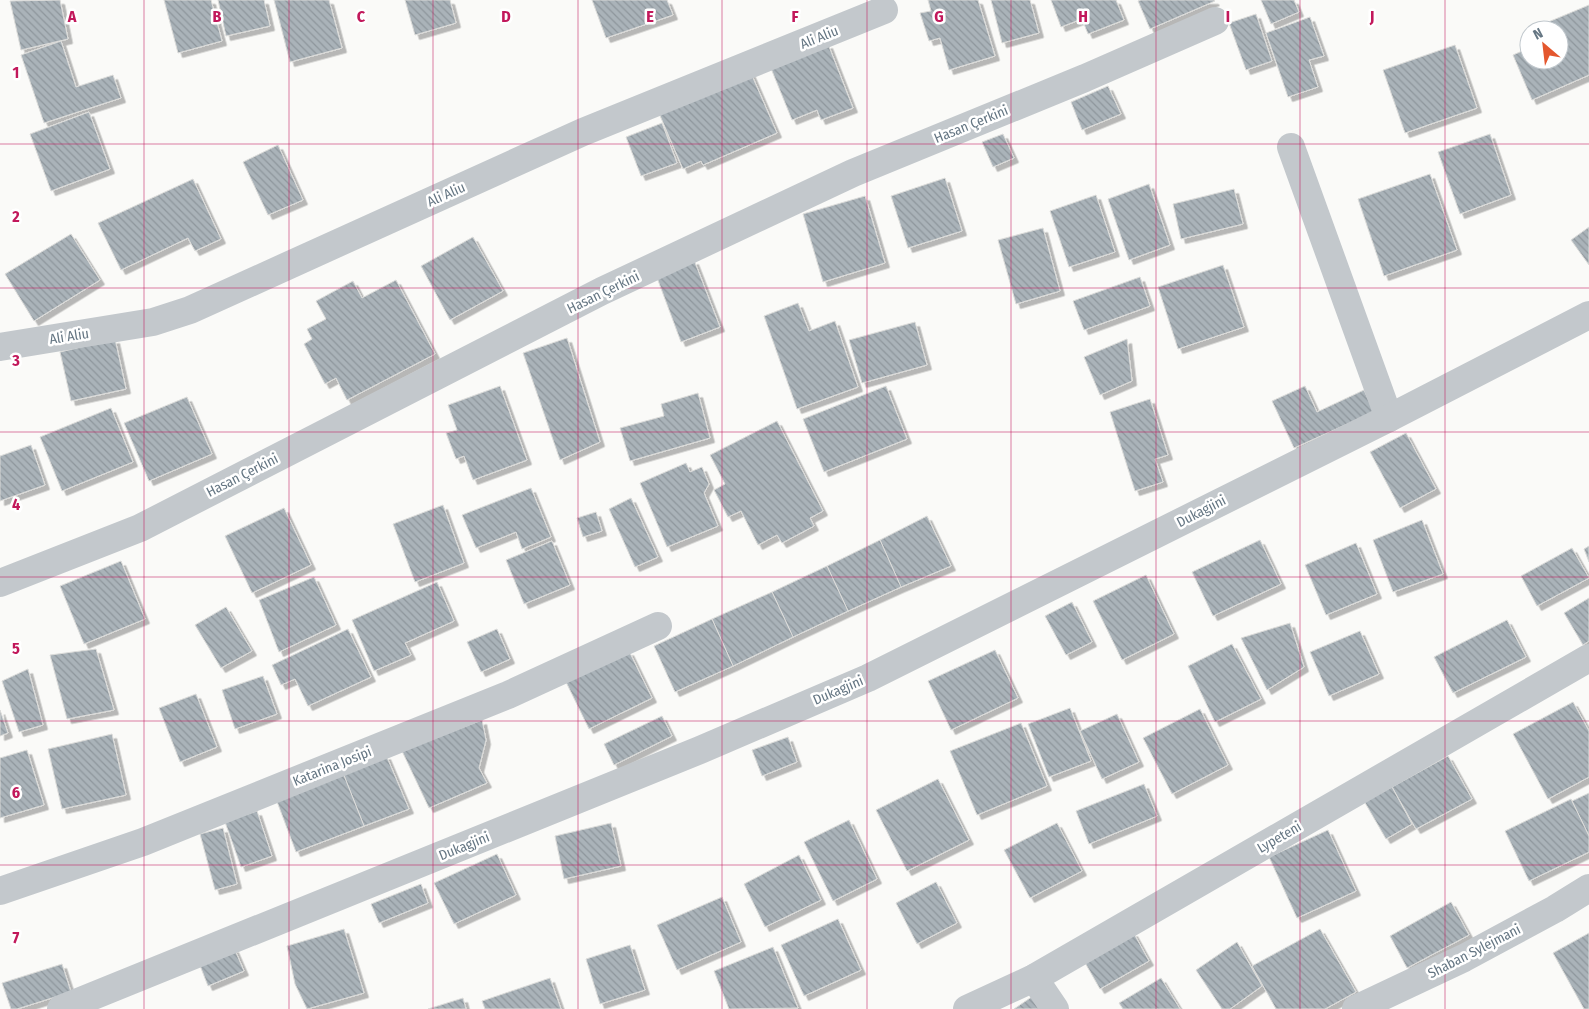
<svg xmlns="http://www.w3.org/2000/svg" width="1589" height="1009" viewBox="0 0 1589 1009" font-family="'Fira Sans Condensed',sans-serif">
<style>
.building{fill:url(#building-back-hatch);stroke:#dcdcda;filter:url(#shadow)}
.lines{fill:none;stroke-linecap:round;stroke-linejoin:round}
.street{stroke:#c3c8cc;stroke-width:28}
.grid{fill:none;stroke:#c2185b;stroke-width:1;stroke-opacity:0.55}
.labels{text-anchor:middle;stroke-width:5;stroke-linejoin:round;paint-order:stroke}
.street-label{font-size:14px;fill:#657683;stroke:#fff}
.grid-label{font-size:16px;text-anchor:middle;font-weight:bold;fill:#c2185b;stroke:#fff;stroke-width:5;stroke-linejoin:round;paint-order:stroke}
</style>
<defs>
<pattern id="building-back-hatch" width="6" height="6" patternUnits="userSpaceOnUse" patternTransform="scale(1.25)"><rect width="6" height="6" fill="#aab3b9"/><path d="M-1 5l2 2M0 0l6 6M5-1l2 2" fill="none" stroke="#8e969c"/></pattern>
<filter id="shadow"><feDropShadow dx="4.5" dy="4.5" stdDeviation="0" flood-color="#0004"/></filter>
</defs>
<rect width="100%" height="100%" fill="#fafaf8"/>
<g class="building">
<path d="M60 0 68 39 21 50 10 1Z"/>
<path d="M164 0H211L222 41 178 53Z"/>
<path d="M218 0H264L270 26 226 36Z"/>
<path d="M274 0H329L342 48 290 62Z"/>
<path d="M405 0H450L456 23 415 35Z"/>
<path d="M592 0H667L673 15 606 38Z"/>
<path d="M928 0H978L995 56 949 70 940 38 929 41 920 13 931 11Z"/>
<path d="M991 0H1030L1039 33 1002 43Z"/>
<path d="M1051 0H1116L1124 20 1088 34 1082 19 1061 27Z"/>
<path d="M1141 0H1214L1215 1 1150 29 1138 1Z"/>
<path d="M1261 0H1294L1299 12 1271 24Z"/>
<path d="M1589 5V75L1532 100 1513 55 1529 48V60H1559V30H1529Z"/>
<path d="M1256 14 1272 61 1246 70 1229 23Z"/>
<path d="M1310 17 1324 56 1309 60 1318 87 1288 97 1266 33Z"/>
<path d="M1529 30V42L1525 32Z"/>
<path d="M61 41 76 87 113 75 121 98 44 123 21 55Z"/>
<path d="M828 44 853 108 821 120 817 110 792 120 770 66Z"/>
<path d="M1455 45 1477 108 1405 133 1383 70Z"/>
<path d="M750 71 777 133 703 165 701 161 683 169 658 111Z"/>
<path d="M1108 86 1121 114 1082 130 1071 102Z"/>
<path d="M89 112 110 169 51 191 30 134Z"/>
<path d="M662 123 677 163 641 176 626 137Z"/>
<path d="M1003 134 1014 158 993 167 982 142Z"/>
<path d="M1490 134 1511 195 1460 214 1438 152Z"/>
<path d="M278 145 303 200 268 215 243 162Z"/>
<path d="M1430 174 1457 250 1384 276 1358 199Z"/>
<path d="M945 178 962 231 908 248 891 196Z"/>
<path d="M193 179 221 239 195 251 188 238 121 270 98 223Z"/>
<path d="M1149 184 1170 245 1129 260 1108 199Z"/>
<path d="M1234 189 1243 224 1181 239 1173 204Z"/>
<path d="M1096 195 1115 252 1069 267 1050 211Z"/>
<path d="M865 196 885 263 823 282 803 214Z"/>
<path d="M1589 227V265L1571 240Z"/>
<path d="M1043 228 1060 291 1016 304 998 240Z"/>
<path d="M71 234 100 280 34 321 5 274Z"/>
<path d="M473 237 503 291 450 320 421 266Z"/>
<path d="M694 260 720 327 681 342 656 275Z"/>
<path d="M1223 265 1244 327 1178 349 1158 287Z"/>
<path d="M1140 277 1150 306 1084 330 1073 301Z"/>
<path d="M396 280 435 354 347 400 336 378 325 384 304 344 312 339 307 329 326 319 316 301 353 281 362 298Z"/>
<path d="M798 303 809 331 835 321 858 387 797 409 764 316Z"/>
<path d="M915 322 927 365 862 383 849 340Z"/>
<path d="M567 338 600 442 560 460 523 353Z"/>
<path d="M115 339 126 389 71 401 60 352Z"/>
<path d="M1127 339 1132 381 1100 395 1084 357Z"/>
<path d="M500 386 527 460 473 480 464 456 456 459 446 433 457 430 448 405Z"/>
<path d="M886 386 907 439 824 472 803 419Z"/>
<path d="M1305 386 1317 412 1364 390 1374 412 1294 448 1272 401Z"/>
<path d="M698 393 710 438 630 461 620 428 664 416 661 404Z"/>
<path d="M187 397 212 454 149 481 124 423Z"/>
<path d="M1150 399 1168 455 1155 459 1163 482 1135 491 1110 412Z"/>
<path d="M111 408 133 462 62 491 40 437Z"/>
<path d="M777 421 823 511 810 518 814 526 782 543 777 535 758 545 741 511 728 517 714 490 725 484 710 455Z"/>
<path d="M1406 433 1436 489 1400 508 1370 452Z"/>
<path d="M31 445 45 485 0 501V456Z"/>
<path d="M686 463 690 472 702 467 709 484 704 493 718 526 667 547 640 483Z"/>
<path d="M531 488 551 537 522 549 516 532 476 548 462 515Z"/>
<path d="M631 498 658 557 635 567 609 509Z"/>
<path d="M443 505 464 563 415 582 393 524Z"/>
<path d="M284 508 311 565 252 593 225 536Z"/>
<path d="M596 512 602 531 583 537 577 518Z"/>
<path d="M927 516 951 566 901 587 880 540Z"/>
<path d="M1422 520 1443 574 1393 592 1373 540Z"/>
<path d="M880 540 901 587 848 611 827 566Z"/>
<path d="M1260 540 1281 584 1213 616 1192 572Z"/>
<path d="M552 541 570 585 524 604 506 560Z"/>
<path d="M1356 543 1377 594 1326 615 1305 565Z"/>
<path d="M1589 546V562L1584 549Z"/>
<path d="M1572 548 1589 578 1537 606 1521 576Z"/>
<path d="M121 561 145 619 84 644 60 586Z"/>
<path d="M827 566 848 611 793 637 772 592Z"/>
<path d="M1146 575 1174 634 1122 660 1093 601Z"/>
<path d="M314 577 336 625 279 652 259 600Z"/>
<path d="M437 582 454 621 405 643 411 655 374 671 352 620Z"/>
<path d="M772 592 793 637 733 666 712 619Z"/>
<path d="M1589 598V641L1583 645 1564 613Z"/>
<path d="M1072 602 1092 642 1066 655 1045 616Z"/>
<path d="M226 607 252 651 221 668 195 625Z"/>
<path d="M712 619 733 666 675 692 654 646Z"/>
<path d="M1507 620 1526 657 1453 693 1434 657Z"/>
<path d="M1290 623 1304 667 1267 690 1241 638Z"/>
<path d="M348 629 371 677 308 706 295 679 281 685 272 665Z"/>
<path d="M497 629 510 659 481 672 467 642Z"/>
<path d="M1360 631 1379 674 1329 696 1310 652Z"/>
<path d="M1232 644 1261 699 1215 722 1188 666Z"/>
<path d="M96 649 114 710 67 719 50 655Z"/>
<path d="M995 650 1018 698 951 730 928 681Z"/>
<path d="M629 651 652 698 589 729 566 682Z"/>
<path d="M28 669 43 725 19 732 2 681Z"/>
<path d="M263 676 277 714 235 729 222 690Z"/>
<path d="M196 694 217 747 180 762 159 708Z"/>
<path d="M1573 702 1589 731V777L1548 799 1513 734Z"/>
<path d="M1070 708 1091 761 1049 777 1028 724Z"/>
<path d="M1200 709 1228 765 1172 794 1143 738Z"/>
<path d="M0 710 8 733 0 736Z"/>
<path d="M1117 714 1139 762 1102 779 1080 731Z"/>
<path d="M662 716 672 736 614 765 604 744Z"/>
<path d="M482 720 486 740 479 768 487 783 429 808 402 751Z"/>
<path d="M1021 723 1047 786 977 815 950 751Z"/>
<path d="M112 734 126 795 62 809 48 749Z"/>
<path d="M788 737 797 762 762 776 752 750Z"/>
<path d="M27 750 44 805 0 818V758Z"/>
<path d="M386 755 409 809 364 826 343 773Z"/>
<path d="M1448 756 1472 799 1416 829 1392 787Z"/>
<path d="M343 773 364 826 296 852 276 799Z"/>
<path d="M938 779 969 840 907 871 876 810Z"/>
<path d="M1144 784 1157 816 1089 844 1076 811Z"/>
<path d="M1392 787 1412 824 1386 839 1364 801Z"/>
<path d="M1589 793V836L1572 801Z"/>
<path d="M1571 799 1589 836V852L1529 881 1505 831Z"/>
<path d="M257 811 272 856 241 867 225 822Z"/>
<path d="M849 820 877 879 833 901 804 842Z"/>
<path d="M611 823 621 866 564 879 555 836Z"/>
<path d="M1057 823 1082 871 1030 898 1004 850Z"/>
<path d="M223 828 237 884 215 890 200 834Z"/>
<path d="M1328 830 1356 891 1297 918 1269 857Z"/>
<path d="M497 854 516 895 454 924 434 883Z"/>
<path d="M799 855 821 900 765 927 744 884Z"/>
<path d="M936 882 957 923 917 944 896 903Z"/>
<path d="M421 884 428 903 379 923 371 904Z"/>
<path d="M722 897 741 942 677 970 657 925Z"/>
<path d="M1451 902 1469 935 1407 968 1390 936Z"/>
<path d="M838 919 861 970 804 996 781 945Z"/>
<path d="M344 929 364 993 307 1009 295 984 287 946Z"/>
<path d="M1320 929 1356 992 1325 1009H1276L1252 966Z"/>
<path d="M1133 932 1149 961 1100 989 1084 961Z"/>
<path d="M1589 933V1009H1584L1553 953Z"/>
<path d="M1237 942 1262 986 1230 1009H1222L1196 970Z"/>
<path d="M630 945 645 990 600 1004 586 959Z"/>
<path d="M773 947 798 1008 729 1009 714 971Z"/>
<path d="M234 948 244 971 208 986 199 963Z"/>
<path d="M62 964 71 992 17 1009H11L2 983Z"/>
<path d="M550 978 561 1009H485L482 1001Z"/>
<path d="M1161 978 1180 1009H1123L1119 1003Z"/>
<path d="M1036 994 1050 1009H1014Z"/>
<path d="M463 998 466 1009H428Z"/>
</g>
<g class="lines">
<g class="street">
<path d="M1291 147 1389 418"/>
<path d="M0 347 153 322 190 310 583 132 884 10"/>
<path d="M0 583 140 528 602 291 853 173 1085 78 1215 21"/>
<path d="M0 891 143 842 508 695 658 626"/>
<path d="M1034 978 1055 1009"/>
<path d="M61 1009 700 750 868 678 1389 418 1589 315"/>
<path d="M967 1009 1034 978 1589 658"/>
<path d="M1356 1009 1464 958 1555 909 1589 888"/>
</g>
</g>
<path class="grid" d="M144 0V1009M289 0V1009M433 0V1009M578 0V1009M722 0V1009M867 0V1009M1011 0V1009M1156 0V1009M1300 0V1009M1445 0V1009M0 144H1589M0 288H1589M0 432H1589M0 577H1589M0 721H1589M0 865H1589"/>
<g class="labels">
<g class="street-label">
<text transform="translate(819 37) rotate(-22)" y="5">Ali Aliu</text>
<text transform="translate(971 124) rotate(-22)" y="5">Hasan Çerkini</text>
<text transform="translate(446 194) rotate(-24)" y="5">Ali Aliu</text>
<text transform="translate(603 292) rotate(-26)" y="5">Hasan Çerkini</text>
<text transform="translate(69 336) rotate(-9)" y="5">Ali Aliu</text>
<text transform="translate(242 475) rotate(-27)" y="5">Hasan Çerkini</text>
<text transform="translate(1201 511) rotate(-27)" y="5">Dukagjini</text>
<text transform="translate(838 690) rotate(-23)" y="5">Dukagjini</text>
<text transform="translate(332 766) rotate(-22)" y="5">Katarina Josipi</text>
<text transform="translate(1279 837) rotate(-30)" y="5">Lypeteni</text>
<text transform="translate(464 846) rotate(-22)" y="5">Dukagjini</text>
<text transform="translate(1474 951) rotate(-27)" y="5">Shaban Sylejmani</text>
</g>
</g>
<g class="grid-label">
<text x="72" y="22">A</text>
<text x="217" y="22">B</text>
<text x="361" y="22">C</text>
<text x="506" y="22">D</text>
<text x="650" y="22">E</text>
<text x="795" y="22">F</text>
<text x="939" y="22">G</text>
<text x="1083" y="22">H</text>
<text x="1228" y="22">I</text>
<text x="1372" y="22">J</text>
<text x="16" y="78">1</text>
<text x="16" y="222">2</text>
<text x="16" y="366">3</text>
<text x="16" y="510">4</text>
<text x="16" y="654">5</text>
<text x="16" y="798">6</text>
<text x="16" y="943">7</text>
</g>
<g transform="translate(1544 45) rotate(332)"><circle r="24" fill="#ffffff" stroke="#c1c8cd"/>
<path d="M0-4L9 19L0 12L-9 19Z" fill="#e4572e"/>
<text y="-8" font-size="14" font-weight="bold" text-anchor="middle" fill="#657683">N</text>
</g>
</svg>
